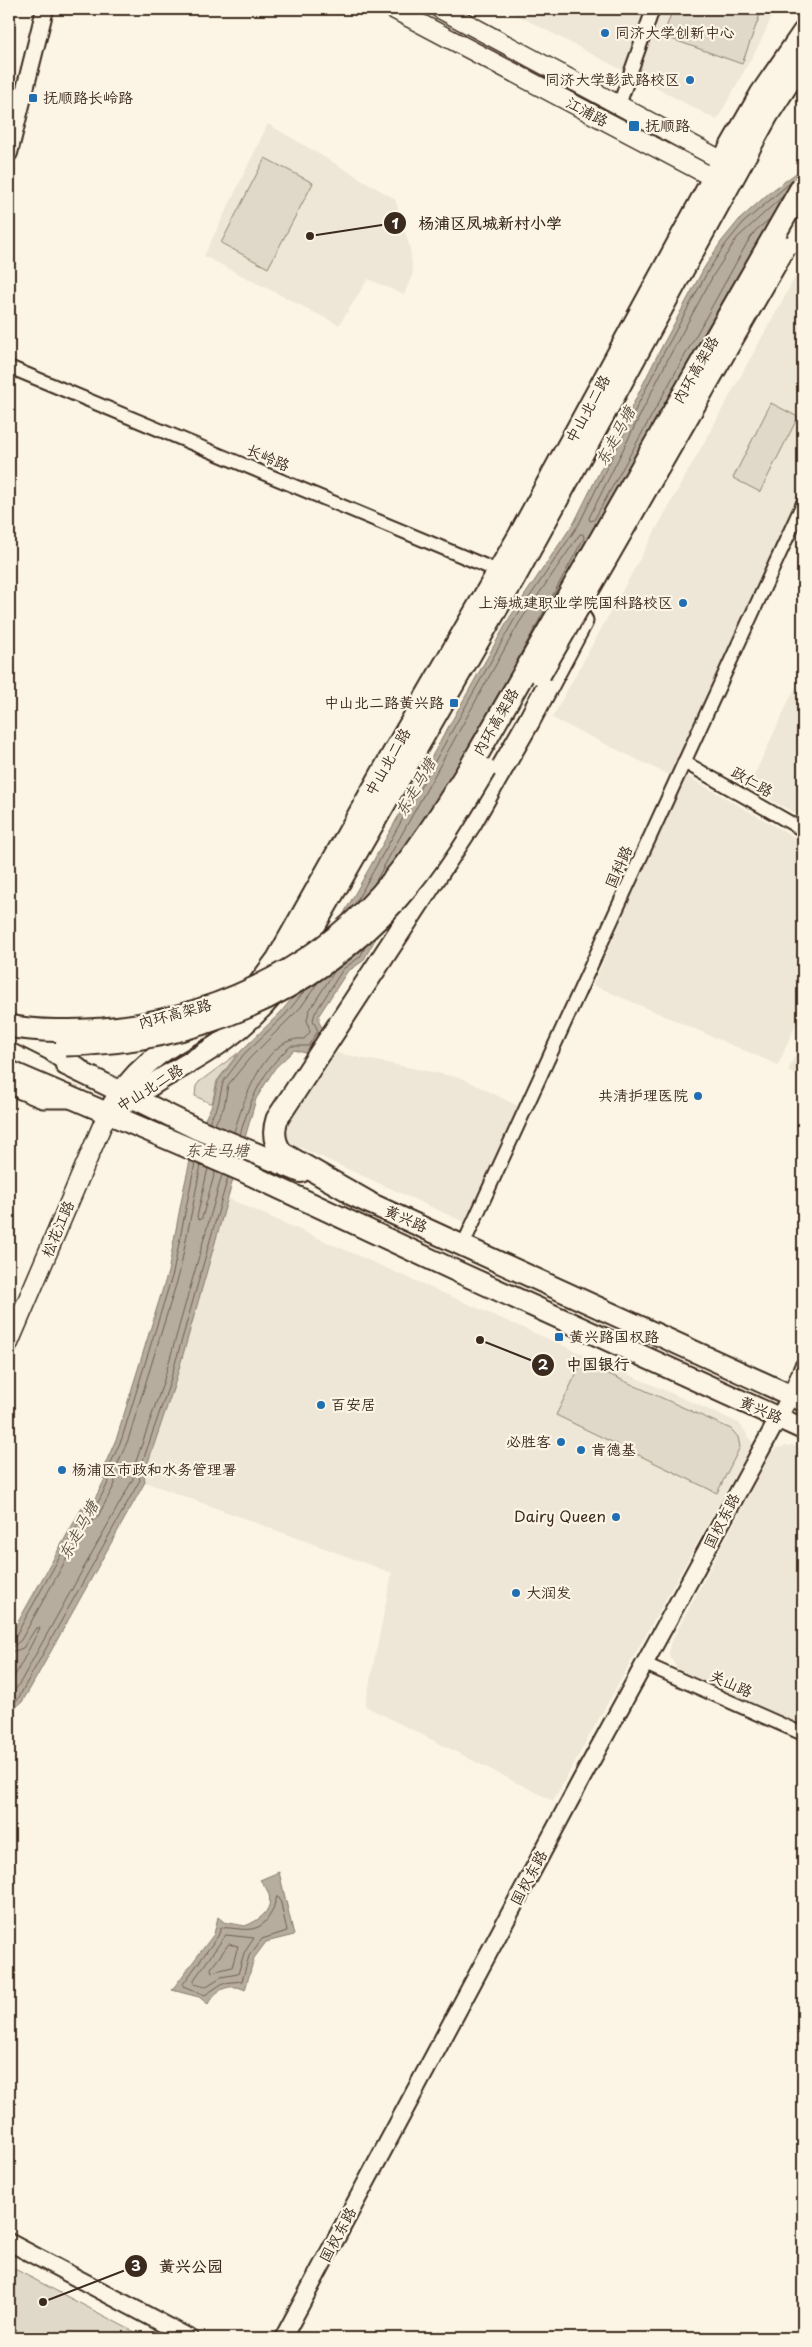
<svg xmlns="http://www.w3.org/2000/svg" width="812" height="2347" viewBox="0 0 812 2347" font-family="'Playpen Sans','LXGW WenKai TC',sans-serif">
<style>
.built{fill:#eee6d6}
.green{fill:#e0d8c8;stroke:#8e8173}
.water{fill:#b7ad9e;stroke:#85796b}
.lines{fill:none;stroke-linecap:round;stroke-linejoin:round}
.shore{stroke:#6d5e51;stroke-width:1}
.minor-casing{stroke:#3b2a1e;stroke-width:16}
.tertiary-casing{stroke:#3b2a1e;stroke-width:20}
.secondary-casing{stroke:#3b2a1e;stroke-width:21}
.primary-casing{stroke:#3b2a1e;stroke-width:24}
.trunk-casing{stroke:#3b2a1e;stroke-width:25}
.minor{stroke:#fcf5e5;stroke-width:12}
.tertiary{stroke:#fcf5e5;stroke-width:16}
.secondary{stroke:#fcf5e5;stroke-width:18}
.primary{stroke:#fcf5e5;stroke-width:20}
.trunk{stroke:#fcf5e5;stroke-width:21}
.trunk-bridge-casing{stroke:#3b2a1e;stroke-width:25;stroke-linecap:butt}
.trunk-bridge{stroke:#fcf5e5;stroke-width:21}
.poi-dot{fill:#1f6fb2;stroke:#fcf5e5;stroke-width:2}
.labels{text-anchor:middle;stroke-width:4.5;stroke-linejoin:round;paint-order:stroke}
.poi-label{font-size:15px;fill:#3b2a1e;stroke:#fcf5e5;text-anchor:start}
.street-label{font-size:15px;fill:#3b2a1e;stroke:#fcf5e5}
.water-label{font-size:16px;font-style:italic;fill:#605144;stroke:#fcf5e5}
.leader{fill:none;stroke:#3b2a1e;stroke-width:2}
.callout-dot{fill:#3b2a1e;stroke:#fcf5e5;stroke-width:2}
.mark-label{font-size:15px;text-anchor:middle;font-weight:bold;fill:#fff}
.callout-label{font-size:16px;text-anchor:middle;font-weight:bold;fill:#3b2a1e;stroke:#fcf5e5;stroke-width:4.5;stroke-linejoin:round;paint-order:stroke}
</style>
<rect width="100%" height="100%" fill="#fcf5e5"/>
<filter id="ink" filterUnits="userSpaceOnUse"><feTurbulence type="fractalNoise" baseFrequency=".02" numOctaves="2"/><feDisplacementMap in="SourceGraphic" scale="10" xChannelSelector="R" yChannelSelector="G"/><feConvolveMatrix kernelMatrix="1 2 1 2 8 2 1 2 1" color-interpolation-filters="sRGB"/></filter>
<g filter="url(#ink)">
<g class="built">
<path d="M506 9H775L762 39 717 120Z"/>
<path d="M268 124 395 199 410 248 413 273 404 295 368 279 339 325 204 256Z"/>
<path d="M803 263V489L671 776 552 718Z"/>
<path d="M795 688 803 692V817L748 788Z"/>
<path d="M685 775 803 842V1008L778 1065 593 985Z"/>
<path d="M803 1037V1078L788 1071Z"/>
<path d="M336 1053 462 1078 520 1107 464 1222 286 1141 288 1125Z"/>
<path d="M227 1198 739 1423 753 1443 553 1801 365 1706 392 1573 145 1482 144 1474 174 1386Z"/>
<path d="M792 1445 803 1450V1726L677 1669 669 1655 670 1644 770 1455 776 1448Z"/>
</g>
<g class="green">
<path d="M673 9H762L742 64 663 36Z"/>
<path d="M265 158 313 183 268 268 221 243Z"/>
<path d="M771 403 798 417 760 492 733 478Z"/>
<path d="M238 1053 217 1081 212 1104 195 1096 196 1086 199 1082Z"/>
<path d="M582 1362 731 1429 738 1437 740 1447 717 1493 556 1415Z"/>
<path d="M9 2266 146 2338H9Z"/>
</g>
<g class="water">
<path d="M803 168V211L770 232 363 961 347 972 319 1015V1022L324 1031 309 1054 294 1050 275 1068 256 1099 174 1386 144 1474 145 1482 31 1687 22 1702 9 1713V1638L82 1508 88 1512 105 1479 100 1476 117 1437 168 1272 183 1192 195 1139 213 1103 218 1081 241 1051 281 1012 306 981 510 617 575 521 659 352 704 268 721 242 739 220 769 193Z"/>
<path d="M279 1872 294 1935 266 1942 254 1958 245 1990C230 1982 215 1990 208 2004L199 1997 172 1990 214 1934 218 1917 224 1922 245 1926C268 1917 279 1901 260 1880Z"/>
</g>
<g class="lines">
<g class="shore">
<path d="M770 219 756 230 747 243 594 520 590 521 589 518 669 357 714 274 737 238 782 197"/>
<path d="M697 346 762 233"/>
<path d="M373 886 519 623 573 544 580 534H583L584 538 514 666"/>
<path d="M356 902 514 620 579 524 663 354 708 271 725 245 743 223 790 183"/>
<path d="M209 1122 218 1105 223 1082 244 1054 285 1015 306 989"/>
<path d="M215 1124 224 1107 228 1085 249 1059 301 1007 319 981"/>
<path d="M234 1132C243 1102 265 1035 304 1039L310 1032 307 1020 309 1011 334 972"/>
<path d="M240 1135C250 1100 263 1069 291 1046H308L318 1031 313 1020 315 1013 343 969 360 957 365 947"/>
<path d="M208 1168 197 1217 199 1220 202 1218 215 1172"/>
<path d="M9 1640 15 1637 82 1517 92 1514 109 1481 107 1472 122 1438 173 1273 195 1163"/>
<path d="M9 1646 15 1645 21 1640 86 1524 97 1518 115 1484 114 1472 128 1440 179 1275 201 1165"/>
<path d="M9 1653 23 1648 36 1628H40L9 1687"/>
<path d="M9 1699 21 1681 133 1479V1470L163 1383 222 1175"/>
<path d="M9 1707 18 1699 26 1684 140 1480 139 1472 169 1385 228 1177"/>
<path d="M277 1897 280 1899 287 1931 262 1939 249 1956 242 1981 223 1983 205 1995 183 1986V1984L218 1936 221 1928C237 1926 257 1938 270 1915 274 1910 274 1902 277 1897Z"/>
<path d="M226 1935 254 1938 244 1953 238 1974 221 1977 205 1987 194 1984V1980Z"/>
<path d="M229 1944 238 1946 232 1967 212 1972 211 1969Z"/>
</g>
<g class="minor-casing">
<g id="minor">
<path d="M619 105 653 9"/>
<path d="M9 367 505 574"/>
<path d="M684 762 803 830"/>
<path d="M463 1245 803 503"/>
<path d="M645 1664 803 1734"/>
</g>
</g>
<g class="tertiary-casing">
<g id="tertiary">
<path d="M9 153 45 9"/>
<path d="M9 2242 190 2338"/>
<path d="M283 2338 581 1780 791 1395 803 1367"/>
</g>
</g>
<g class="secondary-casing">
<g id="secondary">
<path d="M393 9 725 184"/>
<path d="M440 9 734 167"/>
<path d="M9 1343 107 1114"/>
</g>
</g>
<g class="primary-casing">
<g id="primary">
<path d="M289 971 515 578 768 115 803 61"/>
<path d="M257 986 277 959 394 751 519 535 722 161 761 93 803 32"/>
<path d="M66 1065 197 1129 301 1172"/>
<path d="M9 1071 240 1170 458 1272 803 1429"/>
<path d="M111 1112C132 1099 151 1084 173 1072 212 1050 244 1030 273 995"/>
<path d="M107 1114C131 1071 161 1049 204 1027"/>
<path d="M352 1195 803 1401"/>
</g>
</g>
<g class="trunk-casing">
<g id="trunk">
<path d="M9 1028 51 1049 80 1071"/>
<path d="M9 1083 43 1097H68"/>
<path d="M368 1202 282 1153C274 1143 273 1131 277 1119L470 824 529 721 582 621"/>
</g>
</g>
<use href="#minor" class="minor"/>
<use href="#tertiary" class="tertiary"/>
<use href="#secondary" class="secondary"/>
<use href="#primary" class="primary"/>
<use href="#trunk" class="trunk"/>
<g class="trunk-bridge-casing">
<g id="trunk-bridge">
<path d="M540 674 785 247"/>
<path d="M9 1026C40 1032 71 1031 103 1029 208 1020 310 973 381 894 417 853 444 809 472 764L803 185"/>
<path d="M66 1045C193 1043 310 995 396 900 431 861 458 814 485 769"/>
</g>
</g>
<use href="#trunk-bridge" class="trunk-bridge"/>
</g>
</g>
<g class="poi-dot">
<circle cx="605" cy="33" r="5"/>
<circle cx="690" cy="80" r="5"/>
<rect x="28" y="93" width="10" height="10" rx="2.5"/>
<rect x="628" y="120" width="12" height="12" rx="2.5"/>
<circle cx="683" cy="603" r="5"/>
<rect x="449" y="698" width="10" height="10" rx="2.5"/>
<circle cx="698" cy="1096" r="5"/>
<rect x="554" y="1332" width="10" height="10" rx="2.5"/>
<circle cx="321" cy="1405" r="5"/>
<circle cx="561" cy="1442" r="5"/>
<circle cx="581" cy="1450" r="5"/>
<circle cx="62" cy="1470" r="5"/>
<circle cx="616" cy="1517" r="5"/>
<circle cx="516" cy="1593" r="5"/>
</g>
<g class="labels">
<g class="poi-label">
<text x="615" y="38">同济大学创新中心</text>
<text x="680" y="85" text-anchor="end">同济大学彰武路校区</text>
<text x="43" y="103">抚顺路长岭路</text>
<text x="645" y="131">抚顺路</text>
<text x="673" y="608" text-anchor="end">上海城建职业学院国科路校区</text>
<text x="444" y="708" text-anchor="end">中山北二路黄兴路</text>
<text x="688" y="1101" text-anchor="end">共清护理医院</text>
<text x="569" y="1342">黄兴路国权路</text>
<text x="331" y="1410">百安居</text>
<text x="551" y="1447" text-anchor="end">必胜客</text>
<text x="591" y="1455">肯德基</text>
<text x="72" y="1475">杨浦区市政和水务管理署</text>
<text x="606" y="1522" text-anchor="end">Dairy Queen</text>
<text x="526" y="1598">大润发</text>
</g>
<g class="street-label">
<text transform="translate(587 112) rotate(28)" y="5">江浦路</text>
<text transform="translate(696 370) rotate(-60)" y="5">内环高架路</text>
<text transform="translate(588 409) rotate(-61)" y="5">中山北二路</text>
<text transform="translate(268 458) rotate(23)" y="5">长岭路</text>
<text transform="translate(496 722) rotate(-60)" y="5">内环高架路</text>
<text transform="translate(388 762) rotate(-60)" y="5">中山北二路</text>
<text transform="translate(752 782) rotate(30)" y="5">政仁路</text>
<text transform="translate(619 867) rotate(-66)" y="5">国科路</text>
<text transform="translate(175 1014) rotate(-15)" y="5">内环高架路</text>
<text transform="translate(150 1088) rotate(-32)" y="5">中山北二路</text>
<text transform="translate(406 1219) rotate(24)" y="5">黄兴路</text>
<text transform="translate(58 1229) rotate(-67)" y="5">松花江路</text>
<text transform="translate(761 1410) rotate(24)" y="5">黄兴路</text>
<text transform="translate(722 1521) rotate(-63)" y="5">国权东路</text>
<text transform="translate(731 1684) rotate(24)" y="5">关山路</text>
<text transform="translate(529 1878) rotate(-62)" y="5">国权东路</text>
<text transform="translate(338 2235) rotate(-62)" y="5">国权东路</text>
</g>
<g class="water-label">
<text transform="translate(615 436) rotate(-61)" y="6">东走马塘</text>
<text transform="translate(415 787) rotate(-60)" y="6">东走马塘</text>
<text x="217" y="1156">东走马塘</text>
<text transform="translate(78 1530) rotate(-61)" y="6">东走马塘</text>
</g>
</g>
<path class="leader" d="M310 236L395 223M480 1340L543 1365M43 2302L136 2266"/>
<g class="callout-dot">
<circle cx="310" cy="236" r="5"/>
<circle cx="480" cy="1340" r="5"/>
<circle cx="43" cy="2302" r="5"/>
<circle cx="395" cy="223" r="12"/>
<circle cx="543" cy="1365" r="12"/>
<circle cx="136" cy="2266" r="12"/>
</g>
<g class="mark-label">
<text x="395" y="229">1</text>
<text x="543" y="1370">2</text>
<text x="136" y="2271">3</text>
</g>
<g class="callout-label">
<text x="490" y="229">杨浦区凤城新村小学</text>
<text x="598" y="1370">中国银行</text>
<text x="191" y="2272">黄兴公园</text>
</g>
<rect width="812" height="2347" fill="none" stroke="#fcf5e5" stroke-width="30"/>
<rect x="15" y="15" width="782" height="2317" fill="none" stroke="#3b2a1e" stroke-width="2" filter="url(#ink)"/>
</svg>
